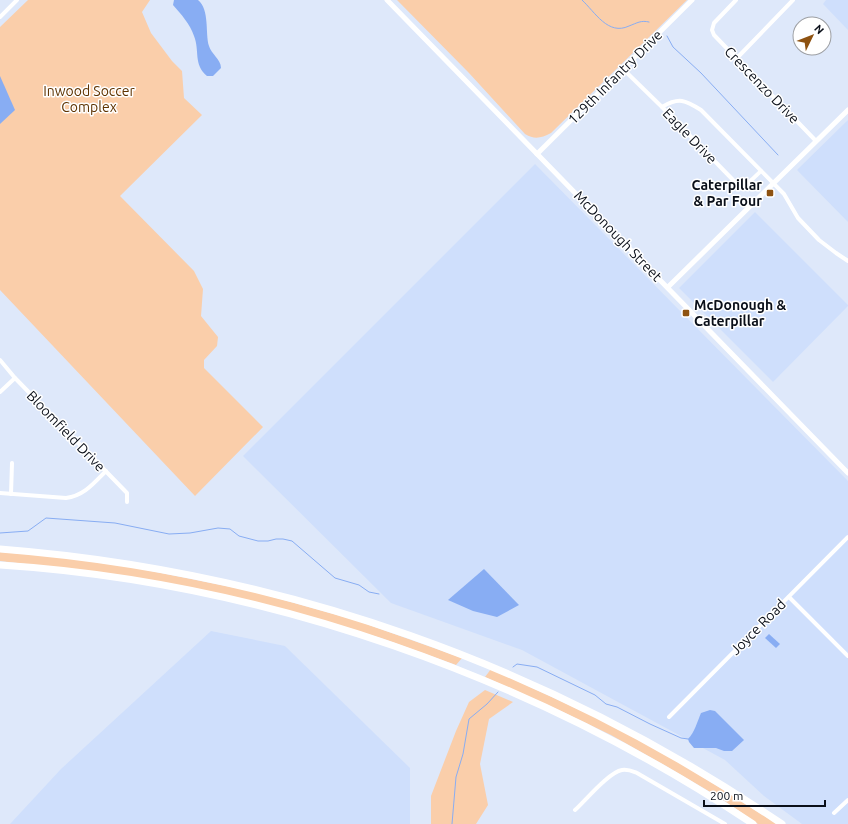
<svg xmlns="http://www.w3.org/2000/svg" width="848" height="824" viewBox="0 0 848 824" font-family="Ubuntu,sans-serif">
<style>
.built{fill:#cfdffc}
.green{fill:#faceaa}
.water{fill:#88adf3}
.lines{fill:none;stroke-linecap:round;stroke-linejoin:round}
.stream{stroke:#88adf3;stroke-width:1}
.minor{stroke:#fff;stroke-width:4}
.tertiary{stroke:#fff;stroke-width:5}
.motorway{stroke:#fff;stroke-width:7}
.poi-dot{fill:#8e5211;stroke:#fff;stroke-width:1.5}
.labels{text-anchor:middle;stroke-width:3;stroke-linejoin:round;paint-order:stroke}
.street-label{font-size:14px;fill:#0a0f19;stroke:#fff}
.park-label{font-size:14px;fill:#5e3301;stroke:#fff}
.poi-label{font-size:14px;font-weight:bold;fill:#0a0f19;stroke:#fff;text-anchor:end}
</style>
<rect width="100%" height="100%" fill="#dee8fa"/>
<g class="built">
<path d="M826 0H848V30L823 4Z"/>
<path d="M848 120V222L797 170Z"/>
<path d="M535 164 848 481V824H802L764 796 725 760 522 650 391 603 243 456Z"/>
<path d="M755 212 848 305V306L773 382 679 288Z"/>
<path d="M211 631 285 646 410 768V824H10L61 769Z"/>
</g>
<g class="green">
<path d="M28 0H150L142 12 151 33 172 61 182 71 184 98 202 115 120 196 194 271 203 289 201 316 218 337 217 346 204 360V368L263 427 195 496 0 290V27Z"/>
<path d="M397 0H687L551 133C541 138 535 140 525 134L469 73Z"/>
<path d="M0 552 60 557 136 568 251 591 355 620 462 658 456 665 381 638 285 610 96 572 0 561Z"/>
<path d="M491 669 610 724 676 760 777 824H758L717 796 666 766 611 735 561 711 485 677Z"/>
<path d="M485 690 513 702 489 719 480 764 488 805 476 824H431V796L456 731 469 702Z"/>
</g>
<g class="water">
<path d="M174 0H198C210 10 205 33 209 46 211 54 221 59 221 68L213 76H207C193 64 200 51 194 36 190 24 181 14 173 5Z"/>
<path d="M0 76 15 110 0 124Z"/>
<path d="M484 569 519 605 497 617 473 611 448 600Z"/>
<path d="M769 634 780 644 776 648 765 638Z"/>
<path d="M710 710 715 711 744 740 732 751H724L716 748H694L689 742 688 739C695 732 697 722 701 713Z"/>
</g>
<g class="lines">
<g class="stream">
<path d="M582 0C595 12 608 36 629 26 637 23 641 20 649 22"/>
<path d="M667 36 673 47 701 73 778 155"/>
<path d="M0 533 28 531 46 518 115 523 169 534 190 533 218 528 230 529 239 536 258 541H268L276 539H283L292 541 335 578 359 585 369 592 379 594"/>
<path d="M513 667 517 664 537 667 595 695 606 704 617 707 650 724 681 738 688 739"/>
<path d="M452 824 456 777 463 754 469 719 487 704 498 692"/>
</g>
<g class="minor">
<path d="M736 0 714 23 712 30 714 35 816 141"/>
<path d="M0 17 17 0"/>
<path d="M737 58 793 0"/>
<path d="M623 69 662 107 735 182C747 188 752 179 761 171"/>
<path d="M662 107C679 97 685 100 701 110L784 194 798 218 819 240 836 253 848 261"/>
<path d="M0 360 15 378 127 493V502"/>
<path d="M0 392 15 378"/>
<path d="M0 493 66 498C84 496 94 483 106 471"/>
<path d="M11 494 12 463"/>
<path d="M789 597 848 656"/>
<path d="M669 717 848 537"/>
<path d="M575 810C585 801 609 772 622 770 628 769 632 771 637 773L725 824"/>
<path d="M834 813 848 800"/>
</g>
<g class="tertiary">
<path d="M387 0 848 473"/>
<path d="M537 154 692 0"/>
<path d="M668 287 848 110"/>
</g>
<g class="motorway">
<path d="M0 549C282 571 548 665 782 824"/>
<path d="M0 565C265 582 533 677 753 824"/>
</g>
</g>
<g class="poi-dot">
<rect x="766" y="189" width="8" height="8" rx="2"/>
<rect x="682" y="309" width="8" height="8" rx="2"/>
</g>
<g class="labels">
<g class="street-label">
<text transform="translate(615 77) rotate(-45)" y="5">129th Infantry Drive</text>
<text transform="translate(762 85) rotate(46)" y="5">Crescenzo Drive</text>
<text transform="translate(690 136) rotate(46)" y="5">Eagle Drive</text>
<text transform="translate(618 236) rotate(46)" y="5">McDonough Street</text>
<text transform="translate(66 431) rotate(46)" y="5">Bloomfield Drive</text>
<text transform="translate(758 627) rotate(-45)" y="5">Joyce Road</text>
</g>
<g class="park-label">
<text x="89" y="96">Inwood Soccer<tspan x="89" dy="16">Complex</tspan></text>
</g>
<g class="poi-label">
<text x="762" y="190">Caterpillar<tspan x="762" dy="16">&amp; Par Four</tspan></text>
<text x="694" y="310" text-anchor="start">McDonough &amp;<tspan x="694" dy="16">Caterpillar</tspan></text>
</g>
</g>
<g transform="translate(812 36) rotate(47)"><circle r="19" fill="#ffffff" stroke="#9d9fa3"/>
<path d="M0-3L7 15L0 10L-7 15Z" fill="#8e5211"/>
<text y="-6" font-size="11" font-weight="bold" text-anchor="middle" fill="#0a0f19">N</text>
</g>
<path d="M704 800v6h121v-6" fill="none" stroke="#0a0f19" stroke-width="2"/>
<text x="710" y="800" font-size="12" fill="#0a0f19" stroke="#ffffff" stroke-width="3" paint-order="stroke">200 m</text>
</svg>
